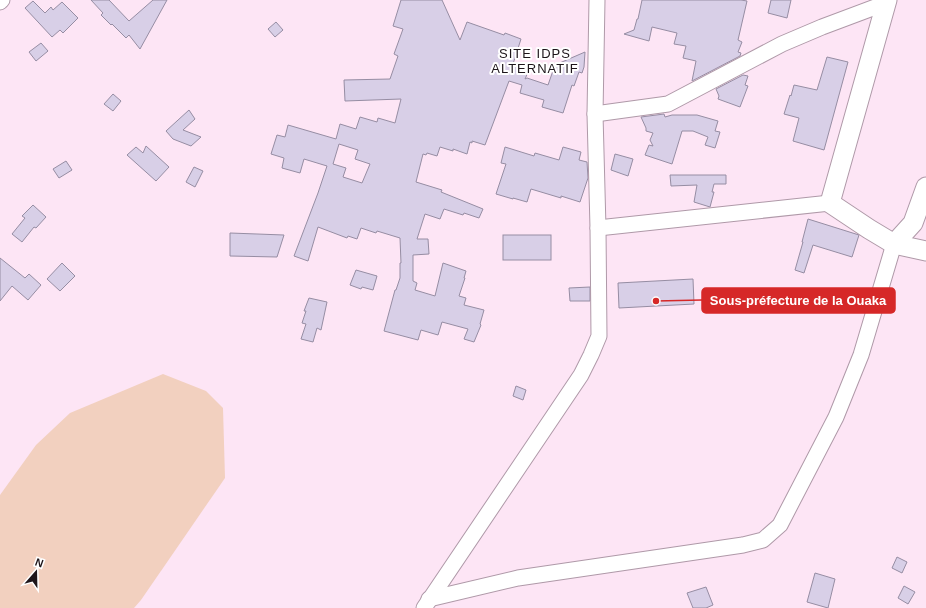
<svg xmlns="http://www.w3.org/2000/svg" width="926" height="608" viewBox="0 0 926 608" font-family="Arial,sans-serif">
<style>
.green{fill:#f2d0bf}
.building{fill:#d8cfe7;stroke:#968da3;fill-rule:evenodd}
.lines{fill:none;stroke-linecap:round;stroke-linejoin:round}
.minor-casing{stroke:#af99a8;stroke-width:17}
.tertiary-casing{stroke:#af99a8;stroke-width:21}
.minor{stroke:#fff;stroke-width:15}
.tertiary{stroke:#fff;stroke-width:19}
.labels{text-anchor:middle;stroke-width:4;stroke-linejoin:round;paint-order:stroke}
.neighbourhood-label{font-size:13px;letter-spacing:1px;fill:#1d151a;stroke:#fff}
.leader{fill:none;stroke:#d62828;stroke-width:1.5}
.callout-dot{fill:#d62828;stroke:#fff;stroke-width:1.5}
.callout{fill:#d62828;stroke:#d62828;stroke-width:1.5}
.callout-label{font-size:13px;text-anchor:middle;font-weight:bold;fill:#fff}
</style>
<rect width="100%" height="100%" fill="#fde5f5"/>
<path class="green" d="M163 374 206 391 223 408 225 478 141 600 134 608H0V495L36 445 70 413Z"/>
<g class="building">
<path d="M91 0H109L129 21 153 0H167L140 49 129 35 126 38 112 24 111 25 101 15 103 13Z"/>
<path d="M401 0H442L460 40 467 22 504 35 505 33 521 39 513 64 529 70 525 79 527 78 548 85 555 65 585 52 584 67 582 73 579 72 574 86 572 85 563 113 542 107 544 100 520 93 522 85 509 81 485 145 472 141V143L470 142 467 154 453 149V151L440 147 437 156 427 153 426 155 423 154 416 182 442 190 441 192 483 209 479 218 464 213 463 215 444 209 440 219 425 214 417 239H428L429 254 413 255V281L417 283 415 290 435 296 443 263 466 271 464 278H465L459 296 466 298 464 305 484 310 480 324 481 325 474 342 464 339 468 329 442 322 438 335 421 330 418 340 384 331 395 290H396L400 278V263H401L400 238 377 231 376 233 361 228 357 239 348 236 347 238 318 227 308 261 294 256 318 193 327 166 304 159 300 173 282 168 284 158 271 154 277 135 285 137 288 125 336 139 340 124 356 129 360 117 377 122 378 118 395 123 401 99 345 101 344 80 390 79 398 56 394 54 403 29 393 26ZM339 144 358 150 355 159 370 164 362 183 343 177 346 168 333 164Z"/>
<path d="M642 0H741L747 1 738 40 742 42 738 52 741 53 740 56 692 81 696 61 683 58 686 46 674 44 677 33 652 27 649 41 624 34 634 30 637 19H638Z"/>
<path d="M771 0H791L787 18 768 13Z"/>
<path d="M33 1 45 13 51 7 53 10 62 2 78 18 63 33 60 30 52 37 25 8Z"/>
<path d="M276 22 283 30 275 37 268 29Z"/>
<path d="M41 43 48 51 36 61 29 52Z"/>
<path d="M827 57 848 62 824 150 793 141 799 118 784 114 790 95 791 96 794 85 817 90Z"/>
<path d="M743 75 748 76 745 85 748 86 740 107 718 99 719 96 716 89Z"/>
<path d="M113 94 121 101 113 111 104 104Z"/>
<path d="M189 110 195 119 183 130 201 137 191 146 173 139 166 131Z"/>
<path d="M664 114 665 117 672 115H697L718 121 715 131 720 132 715 148 705 145 708 137 693 131H682L672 164 645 155 649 145 653 146 650 140 653 133 646 131V128L641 117Z"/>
<path d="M146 146 169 167 156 181 127 155 136 147 143 153Z"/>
<path d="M505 147 534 156 535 153 559 160 563 147 581 152 579 160 587 162 588 178 580 202 561 196V198L531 189 527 202 513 198V199L496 194 506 164 501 163Z"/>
<path d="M615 154 633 159 628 176 611 170Z"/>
<path d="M66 161 72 170 59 178 53 169Z"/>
<path d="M194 167 203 171 195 187 186 182Z"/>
<path d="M670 175H726V184H714L712 192H714L710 207 694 202 697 185 671 186Z"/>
<path d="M33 205 46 217 36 228 34 227 22 242 12 234 25 218 22 216Z"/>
<path d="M808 219 859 235 852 257 813 245 804 273 795 270 803 242H802Z"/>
<path d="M230 233 284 235 277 257 230 256Z"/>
<rect x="503" y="235" width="48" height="25"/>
<path d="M0 258 25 278 29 274 41 285 28 300 12 286 0 301Z"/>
<path d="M62 263 75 276 60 291 47 279Z"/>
<path d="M356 270 377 276 373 290 362 287 361 289 350 285Z"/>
<path d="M693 279 694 304 619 308 618 283Z"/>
<path d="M590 287V301H570L569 288Z"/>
<path d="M309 298 327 302 321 330 317 328 313 342 301 339 306 324 302 323 306 311H304Z"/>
<path d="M516 386 526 390 523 400 513 396Z"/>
<path d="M897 557 907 562 902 573 892 568Z"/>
<path d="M815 573 835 579 828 608 807 602Z"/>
<path d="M904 586 915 592 908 604 898 598Z"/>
<path d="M706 587 713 605 706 608H693L687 593Z"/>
</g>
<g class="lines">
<g class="minor-casing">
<g id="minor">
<path d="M0 2 2 0"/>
<path d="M595 114 668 104 782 44 822 27 886 3"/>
<path d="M598 228 830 203"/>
<path d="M429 599 518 578 743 545 763 540 780 525 836 417 861 355 894 244"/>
<path d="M424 608 581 375 591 355 599 336 598 228 595 114 597 0"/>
</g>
</g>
<g class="tertiary-casing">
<g id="tertiary">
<path d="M887 0 830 203 869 229 894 244 926 251"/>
<path d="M894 244 913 223 926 187"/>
</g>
</g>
<use href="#minor" class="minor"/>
<use href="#tertiary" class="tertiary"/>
</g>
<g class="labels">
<g class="neighbourhood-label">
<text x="535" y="58">SITE IDPS<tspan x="535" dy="15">ALTERNATIF</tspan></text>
</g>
</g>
<path class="leader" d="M656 301L702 300"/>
<circle class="callout-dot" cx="656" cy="301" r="4"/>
<rect class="callout" x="702" y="288" width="193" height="25" rx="4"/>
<g class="callout-label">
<text x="798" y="305">Sous-préfecture de la Ouaka</text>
</g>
<g transform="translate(36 572) rotate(20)" stroke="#ffffff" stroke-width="3" paint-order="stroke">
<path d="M0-3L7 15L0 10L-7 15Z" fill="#1d151a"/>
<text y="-6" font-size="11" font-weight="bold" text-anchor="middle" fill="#1d151a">N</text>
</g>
</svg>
